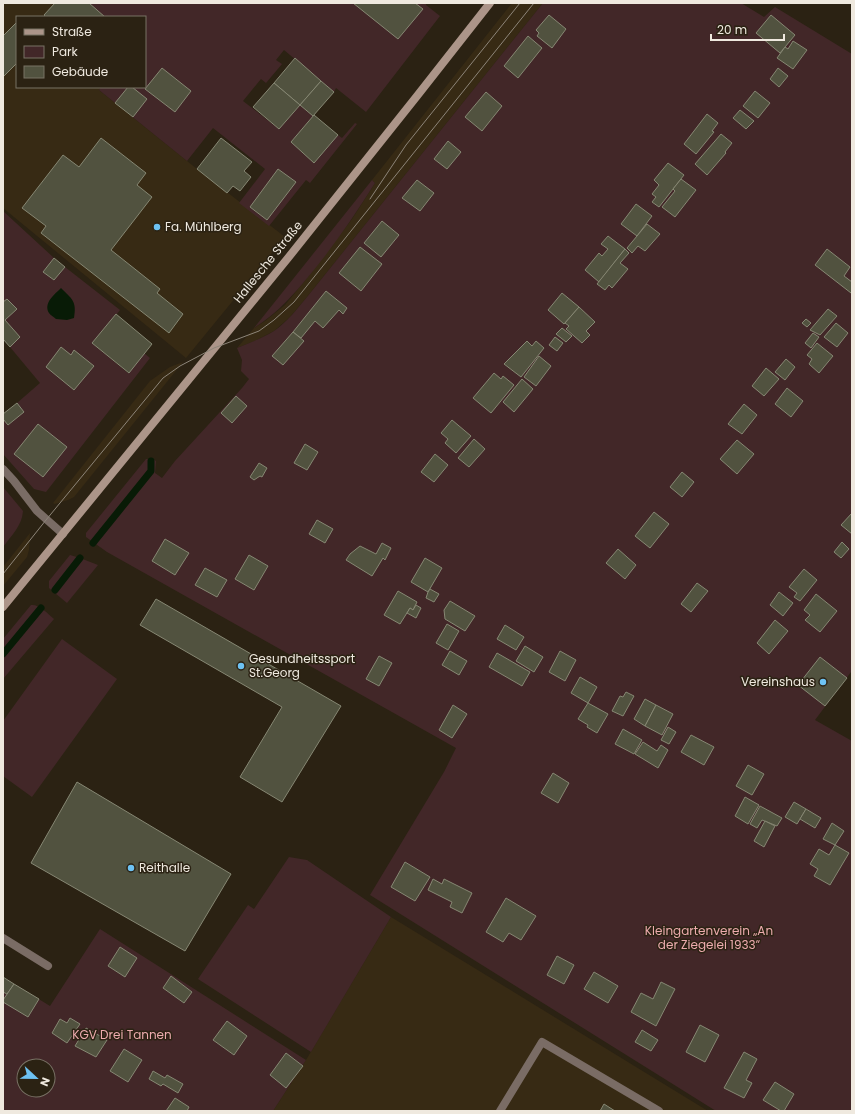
<svg xmlns="http://www.w3.org/2000/svg" width="855" height="1114" viewBox="0 0 855 1114" font-family="Poppins,sans-serif">
<style>
.built{fill:#372a14}
.green{fill:#422728;fill-rule:evenodd}
.water{fill:#081b06}
.lines{fill:none;stroke-linecap:round;stroke-linejoin:round}
.stream{stroke:#081b06;stroke-width:7}
.building{fill:#51523f;stroke:#868773}
.lane{stroke:#7a6c65;stroke-width:8}
.street{stroke:#7a6c65;stroke-width:8}
.secondary{stroke:#ac9589;stroke-width:8}
.tram{stroke:#8d8579;stroke-width:1}
.poi-dot{fill:#6dc2f3;stroke:#2b2213;stroke-width:1.5}
.labels{text-anchor:middle;stroke-width:3;stroke-linejoin:round;paint-order:stroke}
.poi-label{font-size:12px;fill:#efe9df;stroke:#2b2213;text-anchor:start}
.street-label{font-size:12px;fill:#efe9df;stroke:#2b2213}
.park-label{font-size:12px;fill:#ecabad;stroke:#2b2213}
</style>
<rect width="100%" height="100%" fill="#2b2213"/>
<g class="built">
<path d="M3 3H89L105 17H17V87H101L99 90 197 169 285 237 186 358 3 208Z"/>
<path d="M512 3H543L307 297 290 317 274 331 255 341 237 348 254 328 265 321 285 305 303 283 352 219 375 183 372 180Z"/>
<path d="M183 362 74 497 68 500 55 504 53 503 150 381 170 367Z"/>
<path d="M30 533 29 550 27 557 3 586V567Z"/>
<path d="M391 917 708 1111H273L306 1060Z"/>
</g>
<g class="green">
<path d="M89 3H426V5L440 16 366 112 336 88 334 92 284 50 276 60 282 64 266 83 261 79 243 101 279 129 300 105 313 116 291 142 314 163 338 135 342 138 355 123 357 124 310 183 306 180 269 226 239 203 265 169 213 128 187 161 99 90 101 87H145V17H105Z"/>
<path d="M543 3H741L764 17 775 7 852 54V673L851 672 815 720 852 741V1111H716L370 895 444 772 456 748 107 552 86 537V533L146 459H153L156 461 155 473 162 478 175 461 242 388 249 379 241 371 242 360 237 348C249 343 263 338 274 331 287 322 297 309 307 297Z"/>
<path d="M372 180 375 183C356 213 336 243 313 271 296 292 278 313 254 328Z"/>
<path d="M3 211 54 258 43 272 54 280 65 267 120 310 93 344 128 373 144 353 150 358 46 492 34 489 3 454V419L8 425 23 411 17 403 40 383 10 347 20 337 5 320 17 309 7 299 3 302Z"/>
<path d="M3 487 23 511C22 526 11 536 3 547Z"/>
<path d="M70 555 80 558 98 565 67 603 49 588V581Z"/>
<path d="M31 605C39 604 47 613 54 619L3 679V639Z"/>
<path d="M62 639 117 679 32 797 3 776V721Z"/>
<path d="M289 857 307 860 391 917 311 1052 198 979 248 905 254 909Z"/>
<path d="M100 929 306 1060 273 1111H3V977L50 1006ZM24 1066H48V1090H24Z"/>
</g>
<path class="water" d="M61 288C72 299 77 301 74 318L67 320 56 319C54 317 50 315 49 313 43 303 55 294 61 288Z"/>
<g class="lines">
<g class="stream">
<path d="M93 543 151 471V461"/>
<path d="M55 590 80 558"/>
<path d="M3 654 41 608"/>
</g>
</g>
<g class="building">
<path d="M55 3H89L105 17H46L44 15Z"/>
<path d="M353 3H415L423 9 398 39Z"/>
<path d="M549 15 566 29 552 48 537 36 539 33 536 30Z"/>
<path d="M771 15 795 35 780 53 756 33Z"/>
<path d="M17 22V63L3 77V36Z"/>
<path d="M528 36 542 48 518 78 504 66Z"/>
<path d="M793 41 807 50 793 69 777 58 785 47 788 49Z"/>
<path d="M295 58 321 81 300 105 274 83Z"/>
<path d="M162 68 191 91 175 112 145 89Z"/>
<path d="M778 68 788 76 779 87 770 79Z"/>
<path d="M321 81 334 92 313 116 300 105Z"/>
<path d="M274 83 300 105 279 129 253 107Z"/>
<path d="M128 87H132L147 99 133 117 115 103Z"/>
<path d="M755 91 770 103 758 118 743 106Z"/>
<path d="M486 92 502 106 482 131 465 117Z"/>
<path d="M740 110 754 121 746 129 733 118Z"/>
<path d="M707 114 718 123 712 131 714 132 696 154 684 144Z"/>
<path d="M314 115 338 135 314 163 291 142Z"/>
<path d="M721 134 732 143 725 152 726 153 707 175 695 164Z"/>
<path d="M101 138 146 173 137 185 152 197 111 250 160 289 157 293 183 314 169 333 41 233 46 226 22 208 63 155 79 167Z"/>
<path d="M221 138 252 162 244 171 251 177 240 191 233 186 227 193 197 169Z"/>
<path d="M448 141 461 152 447 169 434 159Z"/>
<path d="M668 163 684 175 659 207 652 202 656 197 652 194 659 185 654 180Z"/>
<path d="M278 169 296 182 267 220 250 207Z"/>
<path d="M681 179 696 190 675 217 662 207 675 191 673 189Z"/>
<path d="M417 180 434 193 420 211 402 198Z"/>
<path d="M636 204 652 216 637 236 621 224Z"/>
<path d="M382 221 399 235 381 257 364 243Z"/>
<path d="M647 224 660 234 645 251 638 246 632 253 627 248Z"/>
<path d="M608 236 625 249 599 282 585 270 599 253 602 256 608 249 601 244Z"/>
<path d="M360 247 382 264 361 291 339 273Z"/>
<path d="M625 249 629 253 620 263 628 269 612 288 609 285 605 290 597 284Z"/>
<path d="M827 249 850 267 844 276 852 282V291L851 293 815 265Z"/>
<path d="M54 258 65 267 54 280 43 272Z"/>
<path d="M326 291 347 308 343 314 339 310 323 328 315 321 301 338 293 332Z"/>
<path d="M562 293 579 307 564 324 548 310Z"/>
<path d="M7 299 17 309 5 320 20 337 10 347 3 339V302Z"/>
<path d="M579 307 595 322 586 331 590 335 582 343 566 329 569 326 565 323Z"/>
<path d="M828 309 837 316 820 335 810 330Z"/>
<path d="M116 314 152 344 129 373 92 343Z"/>
<path d="M806 319 811 323 807 327 802 323Z"/>
<path d="M836 323 848 333 837 347 824 337Z"/>
<path d="M562 328 572 336 566 342 556 334Z"/>
<path d="M293 332 304 341 283 365 272 356Z"/>
<path d="M813 333 819 337 811 348 805 343Z"/>
<path d="M555 337 563 343 557 351 549 345Z"/>
<path d="M527 341 532 346 536 341 544 348 521 377 504 364Z"/>
<path d="M817 343 833 356 819 373 809 364 812 359 807 355Z"/>
<path d="M61 347 71 355 74 350 94 366 74 390 46 367Z"/>
<path d="M539 356 551 366 536 386 524 377Z"/>
<path d="M786 359 795 367 785 380 775 372Z"/>
<path d="M766 368 779 379 764 396 752 386Z"/>
<path d="M494 373 501 379 503 376 514 385 491 413 473 398Z"/>
<path d="M522 379 533 389 514 412 503 402Z"/>
<path d="M787 388 803 401 791 417 775 404Z"/>
<path d="M236 396 247 406 232 423 221 413Z"/>
<path d="M17 403 24 412 8 425 3 419V414Z"/>
<path d="M744 404 757 415 742 434 728 424Z"/>
<path d="M452 420 471 436 456 453 445 443 448 439 441 433Z"/>
<path d="M38 424 67 447 43 477 14 454Z"/>
<path d="M474 439 485 449 469 467 458 458Z"/>
<path d="M737 440 754 454 737 474 720 459Z"/>
<path d="M305 444 318 452 307 470 294 463Z"/>
<path d="M435 454 448 465 434 482 421 472Z"/>
<path d="M259 463 267 468 262 477 260 476 254 480 250 477Z"/>
<path d="M682 472 694 482 682 497 670 487Z"/>
<path d="M654 512 669 524 650 548 635 536Z"/>
<path d="M852 513V534L841 525Z"/>
<path d="M317 520 333 529 325 543 309 534Z"/>
<path d="M165 539 189 553 175 575 152 561Z"/>
<path d="M842 542 849 549 841 558 834 552Z"/>
<path d="M382 543 391 548 385 560 383 558 372 576 346 560 350 554 360 546 376 554Z"/>
<path d="M618 549 636 565 625 579 606 563Z"/>
<path d="M249 555 268 566 254 590 235 579Z"/>
<path d="M425 558 442 568 428 592 411 582Z"/>
<path d="M205 568 227 580 217 597 195 585Z"/>
<path d="M804 569 817 580 800 601 794 597 797 593 789 587Z"/>
<path d="M697 583 708 591 691 612 681 604Z"/>
<path d="M430 589 439 594 434 602 426 598 428 592Z"/>
<path d="M398 591 417 602 413 610 410 608 400 624 384 615Z"/>
<path d="M779 592 793 603 783 616 770 605Z"/>
<path d="M816 594 837 611 820 632 805 620 810 615 804 610Z"/>
<path d="M156 599 341 706 282 802 240 777 282 707 140 625Z"/>
<path d="M450 601 475 616 465 631 445 619 444 610Z"/>
<path d="M416 605 421 608 416 618 407 613 410 608 413 610Z"/>
<path d="M775 620 788 631 769 654 757 643Z"/>
<path d="M447 624 459 631 448 650 436 643Z"/>
<path d="M505 625 524 637 516 650 497 639Z"/>
<path d="M525 646 543 657 534 672 516 661Z"/>
<path d="M450 651 467 661 459 675 442 665Z"/>
<path d="M560 651 576 660 565 681 549 672Z"/>
<path d="M497 653 530 672 522 686 489 667Z"/>
<path d="M379 656 392 663 379 686 366 679Z"/>
<path d="M820 657 847 678 825 706 798 685Z"/>
<path d="M580 677 597 687 588 703 571 693Z"/>
<path d="M626 692 634 696 623 716 612 711 620 696 623 697Z"/>
<path d="M645 699 656 705 645 726 634 719Z"/>
<path d="M588 703 608 714 597 733 587 727 588 725 578 719Z"/>
<path d="M453 705 467 714 452 738 439 730Z"/>
<path d="M656 705 673 714 662 735 645 726Z"/>
<path d="M668 727 676 732 669 744 661 740Z"/>
<path d="M623 729 642 740 634 754 615 744Z"/>
<path d="M691 735 714 747 704 765 681 752Z"/>
<path d="M643 742 657 751 661 745 668 750 658 768 635 754Z"/>
<path d="M748 765 764 774 752 795 736 786Z"/>
<path d="M553 773 569 783 558 803 541 793Z"/>
<path d="M77 782 231 874 185 951 31 863Z"/>
<path d="M745 797 759 805 748 824 735 816Z"/>
<path d="M794 802 806 809 797 824 785 817Z"/>
<path d="M760 806 782 818 777 826 762 820 757 828 750 824Z"/>
<path d="M806 809 821 818 815 828 800 819Z"/>
<path d="M765 821 775 826 764 847 754 841Z"/>
<path d="M832 823 844 831 835 845 823 839Z"/>
<path d="M835 845 849 853 830 885 814 876 818 869 810 864 819 849 829 855Z"/>
<path d="M405 862 430 877 415 901 391 887Z"/>
<path d="M433 879 442 884 444 879 472 893 462 913 450 907 452 902 428 890Z"/>
<path d="M506 898 536 916 521 940 509 933 503 942 486 932Z"/>
<path d="M120 947 137 958 125 977 108 966Z"/>
<path d="M557 956 574 965 564 984 547 975Z"/>
<path d="M594 972 618 986 608 1003 584 989Z"/>
<path d="M171 976 192 992 184 1003 163 988Z"/>
<path d="M3 977 14 984 7 994 3 992Z"/>
<path d="M661 982 675 989 656 1026 631 1012 641 993 653 999Z"/>
<path d="M14 984 39 999 28 1017 3 1002V1000Z"/>
<path d="M70 1018 80 1024 67 1043 52 1033 60 1019 67 1023Z"/>
<path d="M227 1021 247 1036 234 1055 213 1040Z"/>
<path d="M700 1025 719 1035 705 1062 686 1052Z"/>
<path d="M86 1028 107 1040 96 1057 75 1046Z"/>
<path d="M642 1030 658 1040 651 1051 635 1042Z"/>
<path d="M124 1049 142 1060 128 1082 110 1071Z"/>
<path d="M744 1052 757 1059 746 1080 752 1083 744 1098 724 1088Z"/>
<path d="M286 1053 303 1066 286 1088 270 1075Z"/>
<path d="M153 1071 165 1078 167 1075 183 1084 178 1093 163 1084 161 1086 149 1079Z"/>
<path d="M775 1082 794 1094 784 1111H781L763 1100Z"/>
<path d="M175 1098 189 1107 187 1111H166Z"/>
<path d="M604 1104 615 1111H600Z"/>
</g>
<g class="lines">
<path class="lane" d="M3 938 48 966"/>
<g class="street">
<path d="M3 469 14 481 37 511 63 534"/>
<path d="M500 1111 542 1042 659 1111"/>
</g>
<path class="secondary" d="M3 607 288 258 417 96 490 3"/>
<g class="tram">
<path d="M370 199 406 145 520 3"/>
<path d="M3 574 46 520 163 378 180 366 214 348 259 331 274 320 294 302 534 3"/>
</g>
</g>
<g class="poi-dot">
<circle cx="157" cy="227" r="4"/>
<circle cx="241" cy="666" r="4"/>
<circle cx="823" cy="682" r="4"/>
<circle cx="131" cy="868" r="4"/>
</g>
<g class="labels">
<g class="poi-label">
<text x="165" y="231">Fa. Mühlberg</text>
<text x="249" y="663">Gesundheitssport<tspan x="249" dy="14">St.Georg</tspan></text>
<text x="815" y="686" text-anchor="end">Vereinshaus</text>
<text x="139" y="872">Reithalle</text>
</g>
<g class="street-label">
<text transform="translate(268 262) rotate(-51)" y="4">Hallesche Straße</text>
</g>
<g class="park-label">
<text x="709" y="935">Kleingartenverein „An<tspan x="709" dy="14">der Ziegelei 1933“</tspan></text>
<text x="122" y="1039">KGV Drei Tannen</text>
</g>
</g>
<rect width="855" height="1114" fill="none" stroke="#efe9df" stroke-width="8"/>
<rect x="16" y="16" width="130" height="72" fill="#2b2213" stroke="#797265"/>
<rect x="24" y="29" width="20" height="6" fill="#ac9589" stroke="#797265"/>
<text x="52" y="36" font-size="12" fill="#efe9df">Straße</text>
<rect x="24" y="46" width="20" height="12" fill="#422728" stroke="#797265"/>
<text x="52" y="56" font-size="12" fill="#efe9df">Park</text>
<rect x="24" y="66" width="20" height="12" fill="#51523f" stroke="#797265"/>
<text x="52" y="76" font-size="12" fill="#efe9df">Gebäude</text>
<g transform="translate(36 1078) rotate(112)"><circle r="19" fill="#2b2213" stroke="#797265"/>
<path d="M0-3L7 15L0 10L-7 15Z" fill="#6dc2f3"/>
<text y="-6" font-size="11" font-weight="bold" text-anchor="middle" fill="#efe9df">N</text>
</g>
<path d="M711 34v6h73v-6" fill="none" stroke="#efe9df" stroke-width="2"/>
<text x="717" y="34" font-size="12" fill="#efe9df" stroke="#2b2213" stroke-width="3" paint-order="stroke">20 m</text>
</svg>
